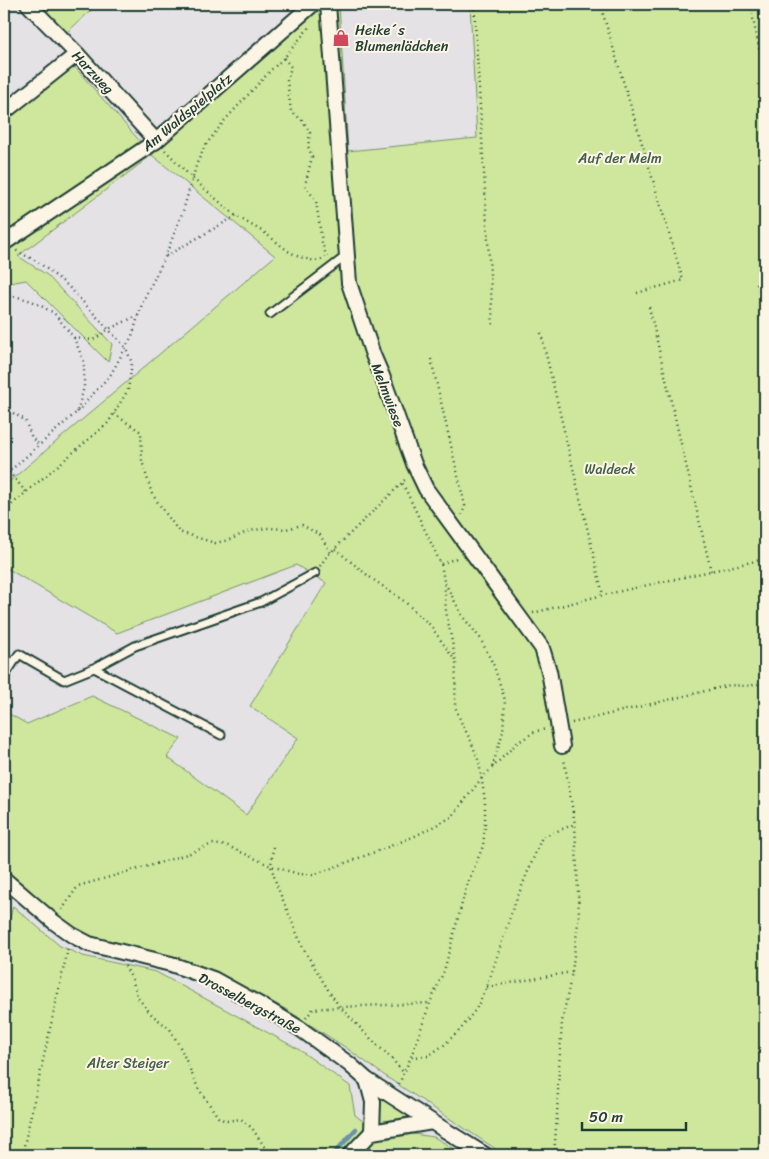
<svg xmlns="http://www.w3.org/2000/svg" width="769" height="1159" viewBox="0 0 769 1159" font-family="Sriracha,sans-serif">
<style>
.green{fill:#cee79d;stroke:#769268}
.lines{fill:none;stroke-linecap:round;stroke-linejoin:round}
.stream{stroke:#6b93aa;stroke-width:4.5}
.service-casing{stroke:#1f3d34;stroke-width:11}
.minor-casing{stroke:#1f3d34;stroke-width:18}
.path{stroke:#1f3d34;stroke-width:2.5;stroke-dasharray:1 4;stroke-linecap:butt}
.service{stroke:#fcf5e5;stroke-width:7}
.minor{stroke:#fcf5e5;stroke-width:14}
.labels{text-anchor:middle;stroke-width:4;stroke-linejoin:round;paint-order:stroke}
.poi-label{font-size:14px;fill:#1f3d34;stroke:#fcf5e5;text-anchor:start}
.street-label{font-size:14px;fill:#1f3d34;stroke:#fcf5e5}
.park-label{font-size:14px;fill:#425f49;stroke:#fcf5e5}
</style>
<rect width="100%" height="100%" fill="#e4e2e5"/>
<filter id="ink" filterUnits="userSpaceOnUse"><feTurbulence type="fractalNoise" baseFrequency=".02" numOctaves="2"/><feDisplacementMap in="SourceGraphic" scale="10" xChannelSelector="R" yChannelSelector="G"/><feConvolveMatrix kernelMatrix="1 2 1 2 8 2 1 2 1" color-interpolation-filters="sRGB"/></filter>
<g filter="url(#ink)">
<g class="green">
<path d="M35 4H98L65 34Z"/>
<path d="M326 4H339L348 151 477 138 470 4H765V1155H505L388 1078 345 1047 287 1010 217 972 190 962 93 937 73 928 4 870V711L27 724 92 696 181 739 167 757 246 815 298 738 250 706 326 583 296 565 117 633 8 569 4 575V486L275 256 152 155 18 256 47 275 112 344 108 362 26 280 4 284V121L73 65 152 155Z"/>
<path d="M13 906 60 946 83 956 156 972 298 1049 350 1086 355 1115 386 1139 413 1134 434 1137 465 1155H4V941Z"/>
<path d="M379 1095 412 1116 380 1122Z"/>
</g>
<g class="lines">
<path class="stream" d="M333 1155 356 1129"/>
<g class="service-casing">
<g id="service">
<path d="M270 314 346 256"/>
<path d="M94 668 135 646 261 602 315 573"/>
<path d="M4 677 19 654 64 680 94 668 221 735"/>
</g>
</g>
<g class="minor-casing">
<g id="minor">
<path d="M28 4 77 54 156 141"/>
<path d="M328 4 349 283 373 355 382 376 414 464 426 489 542 648 549 671 562 746"/>
<path d="M4 112 77 54"/>
<path d="M4 243 156 141 313 4"/>
<path d="M4 879 54 922 72 935 89 944 171 964 213 979 262 1006 299 1028 349 1064 367 1080 440 1127 485 1155"/>
<path d="M367 1080 373 1102 372 1132"/>
<path d="M350 1155 372 1132 432 1122"/>
</g>
</g>
<g class="path">
<path d="M474 4 493 325"/>
<path d="M600 4 683 280 637 293"/>
<path d="M750 4 765 77"/>
<path d="M284 58 291 67 287 81 291 111 303 121 310 133 308 146 312 157 305 185 316 201 322 242 327 259"/>
<path d="M165 150 192 178 236 216 265 233 288 251 299 257 315 261 323 259"/>
<path d="M166 256 236 216"/>
<path d="M757 284 765 318"/>
<path d="M4 295 18 297 32 301 54 313 74 338 84 362V387L77 412 4 476"/>
<path d="M649 307 711 571"/>
<path d="M541 333 603 595"/>
<path d="M74 338 93 340 109 329 139 315"/>
<path d="M431 359 465 506 462 514V515"/>
<path d="M4 410H8L25 420 32 438 39 445"/>
<path d="M77 412 111 374 132 336 143 301 165 257 183 211 197 163 205 146 225 120 272 69 284 58 311 25"/>
<path d="M114 414 141 432 142 461 152 494 179 532 215 543 229 540 249 531 267 528 286 529 302 525 320 535 331 553"/>
<path d="M9 472 26 492"/>
<path d="M4 511 108 423 128 390 132 363 126 348 67 285 38 262 15 250"/>
<path d="M335 549 371 578 404 601 430 625 454 659"/>
<path d="M441 564 459 557"/>
<path d="M320 566 327 556 402 483"/>
<path d="M445 583 463 617 480 638 494 666 505 700 503 732 492 768"/>
<path d="M533 613 603 595 765 559"/>
<path d="M572 723 730 685 747 686 764 683 765 682"/>
<path d="M273 847 271 866 277 886 303 948 330 993 340 1007 369 1037 391 1058 404 1073"/>
<path d="M62 910 78 886 159 863 190 853 212 844 228 846 271 866 299 874 313 875 383 849 415 836 452 817 481 779 517 743 536 731 547 729"/>
<path d="M125 966 132 979 138 998 152 1015 170 1029 181 1049 198 1088 218 1117 225 1121 241 1119 252 1128 270 1155"/>
<path d="M487 987 572 972"/>
<path d="M306 1018 313 1009 340 1007 430 1003"/>
<path d="M412 1057 428 1056 444 1045 461 1029 476 1009 487 987 513 908 542 837 575 824"/>
<path d="M399 1084 411 1057 430 1003 444 971 466 888 483 846 485 827V801L479 762 471 741 461 722 455 706 456 662 446 611 444 581 441 564 402 482 406 479"/>
<path d="M22 1155 68 948"/>
<path d="M554 1155 557 1115 559 1068 562 1022 572 972 579 915 575 824 564 759"/>
</g>
<use href="#service" class="service"/>
<use href="#minor" class="minor"/>
</g>
</g>
<defs>
<g id="shop-bare" transform="scale(1.35)"><path d="M-5-2.5h2.3a2.7 3.5 0 0 1 5.4 0H5L5.5 6h-11ZM-1.5-2.5h3a1.5 2.3 0 0 0-3 0Z" fill="#d1495b" stroke="#fcf5e5" stroke-width="2.5" paint-order="stroke"/></g>
</defs>
<g fill-rule="evenodd">
<use href="#shop-bare" x="341" y="38"/>
</g>
<g class="labels">
<g class="poi-label">
<text x="355" y="35">Heike´s<tspan x="355" dy="16">Blumenlädchen</tspan></text>
</g>
<g class="street-label">
<text transform="translate(93 72) rotate(47)" y="5">Harzweg</text>
<text transform="translate(187 112) rotate(-40)" y="5">Am Waldspielplatz</text>
<text transform="translate(388 395) rotate(69)" y="5">Melmwiese</text>
<text transform="translate(250 1003) rotate(28)" y="5">Drosselbergstraße</text>
</g>
<g class="park-label">
<text x="620" y="163">Auf der Melm</text>
<text x="610" y="474">Waldeck</text>
<text x="128" y="1068">Alter Steiger</text>
</g>
</g>
<rect width="769" height="1159" fill="none" stroke="#fcf5e5" stroke-width="20"/>
<rect x="10" y="10" width="749" height="1139" fill="none" stroke="#1f3d34" stroke-width="2" filter="url(#ink)"/>
<path d="M582 1122v8h104v-8" fill="none" stroke="#1f3d34" stroke-width="2.5"/>
<text x="589" y="1122" font-size="15" fill="#1f3d34" stroke="#fcf5e5" stroke-width="4" paint-order="stroke">50 m</text>
</svg>
